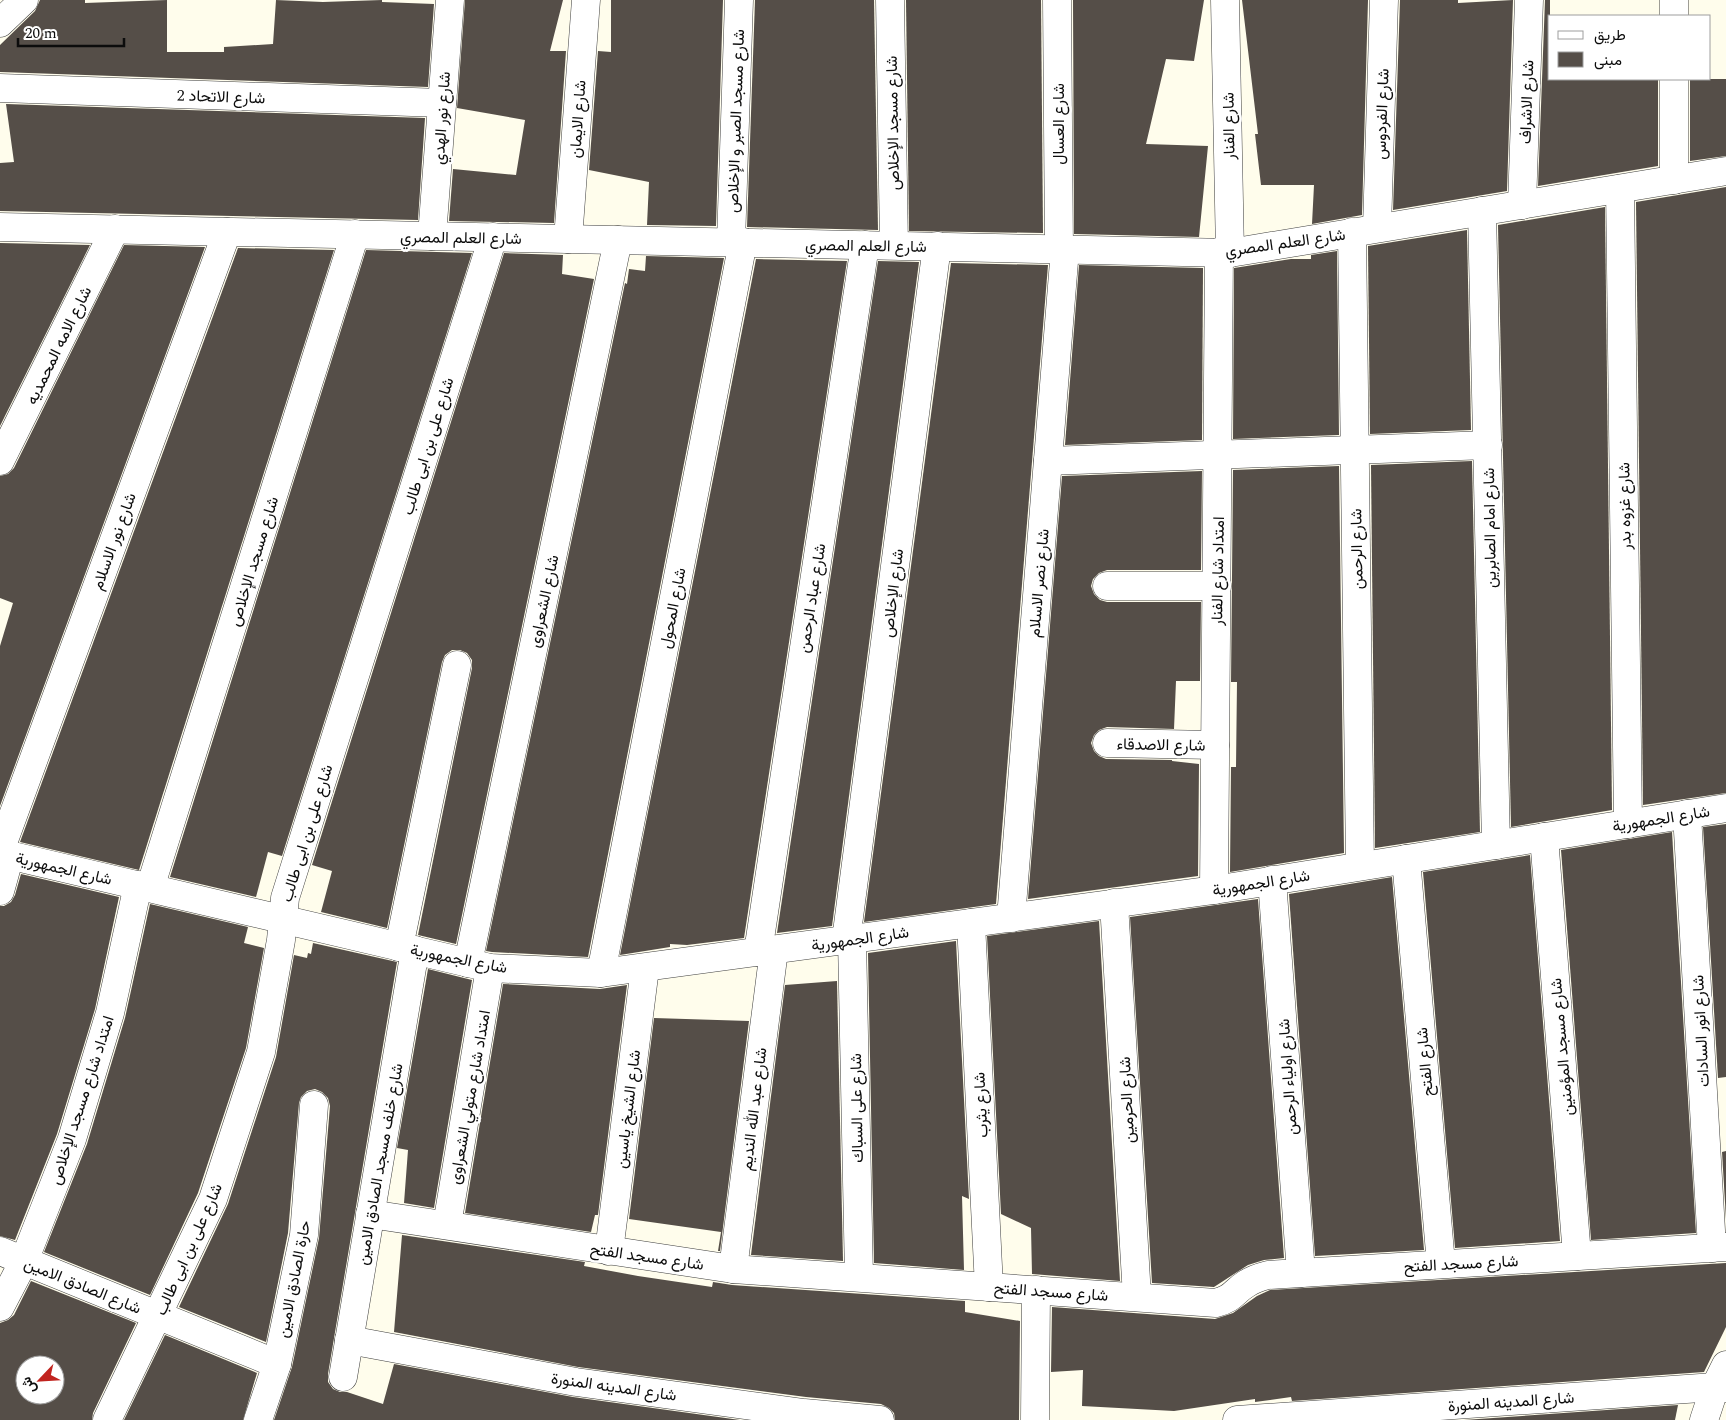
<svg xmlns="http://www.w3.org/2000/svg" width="1726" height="1420" viewBox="0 0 1726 1420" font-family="Spectral,Vazirmatn,serif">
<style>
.building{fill:#554e48;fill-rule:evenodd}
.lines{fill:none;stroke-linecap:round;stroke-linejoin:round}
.minor-casing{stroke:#3f3f3f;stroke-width:29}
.minor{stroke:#fff;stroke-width:28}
.labels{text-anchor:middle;stroke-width:5;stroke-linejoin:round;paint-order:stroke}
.street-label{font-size:16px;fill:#0c0c0c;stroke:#fff}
</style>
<rect width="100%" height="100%" fill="#fffdec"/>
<g class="building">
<path d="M40 0H85V3L167 0V52H224V47L273 44 276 0 323 2 382 0V2L434 4 428 87 0 72V45L35 11Z"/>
<path d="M465 0H563L550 51H566L554 223 449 221 453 169 516 175 525 120 457 108Z"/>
<path d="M611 0H723L716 226 647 225 649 182 589 170 598 51 611 52Z"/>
<path d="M755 0H874L878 230 747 227Z"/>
<path d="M906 0H1041L1043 233 909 231Z"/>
<path d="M1073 0H1204L1194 61 1166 59 1146 144 1208 146 1199 237 1074 234Z"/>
<path d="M1242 0H1368L1362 215 1312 224 1314 185H1261L1255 134H1258Z"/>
<path d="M1400 0H1458V3L1513 0 1507 191 1393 210Z"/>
<path d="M1545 0H1550V79H1658V166L1538 186Z"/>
<path d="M1690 79H1726V156L1690 161Z"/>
<path d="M6 104 425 118 418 220 0 211V163L14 162Z"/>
<path d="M1726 187V793L1643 805 1636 202Z"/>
<path d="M1605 207 1612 810 1511 827 1498 225Z"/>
<path d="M1467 230 1471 430 1370 434 1368 246Z"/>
<path d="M0 243 90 245 0 426Z"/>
<path d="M124 245 205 247 0 806V646L13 603 0 598V476L8 474 14 468Z"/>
<path d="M238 248 334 250 139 870 20 842Z"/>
<path d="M366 250 472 253 282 856 268 852 256 897 170 877Z"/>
<path d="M1337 251 1339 435 1233 439 1234 268 1291 259H1311V255Z"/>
<path d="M504 253 563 255 562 274 594 279 456 944 418 935 472 668V660L467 653 460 650H452L445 655 442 662 387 928 321 912 332 871 312 865Z"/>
<path d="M646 256 724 258 588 957 492 952 486 951 625 283 627 284 629 269 645 271Z"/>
<path d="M756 259 847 261 744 938 687 945 670 944V947L620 955Z"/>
<path d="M878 261 919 262 832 926 777 933Z"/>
<path d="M951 263 1048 265 996 904 864 922Z"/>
<path d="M1079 265 1203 268 1202 440 1065 445Z"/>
<path d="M1472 461 1480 832 1375 848 1371 465Z"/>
<path d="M1339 466 1344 853 1230 872 1231 767H1236L1237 682H1231L1233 470Z"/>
<path d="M1202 471 1201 570H1107L1099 573 1093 579 1091 586 1094 594 1100 600 1107 602H1201L1200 681H1176L1174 729 1107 727 1099 730 1094 735 1091 743 1094 751 1099 756 1106 759 1172 760V761L1199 764 1198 876 1028 899 1062 476Z"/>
<path d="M1726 824V1077L1718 1078 1703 827Z"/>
<path d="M1672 832 1696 1233 1591 1240 1561 850Z"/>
<path d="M1530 855 1560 1241 1455 1248 1423 872Z"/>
<path d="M21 874 119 897 95 1009 57 1134 15 1240 0 1236V906H4L11 902 15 895Z"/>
<path d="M1392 877 1424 1250 1315 1256 1289 894Z"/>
<path d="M1258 899 1284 1258 1264 1260 1248 1265 1214 1287 1152 1283 1130 917Z"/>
<path d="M150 904 248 927 244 943 264 948 246 1048 198 1193 150 1295 44 1252 87 1144 125 1018Z"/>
<path d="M1099 921 1120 1281 1032 1274 1031 1228 1001 1214 987 936Z"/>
<path d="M956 941 969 1199 962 1196 964 1270 874 1263 868 953Z"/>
<path d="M313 943 397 962 328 1374V1382L333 1389 340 1392H347L383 1404 394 1364 573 1397 740 1420H274L292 1367 319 1238 330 1106 328 1098 322 1092 315 1089 307 1091 301 1097 299 1103 288 1233 266 1342 179 1307 228 1204 276 1057 294 955 307 958 308 953 311 954Z"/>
<path d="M428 969 472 980 434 1208 404 1203 408 1150 397 1148Z"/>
<path d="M837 981 843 1261 751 1255 785 985Z"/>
<path d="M503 984 600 989 627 985 598 1215H595L591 1232 465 1213Z"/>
<path d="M654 1018 749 1021 720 1251H718L721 1232 629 1219Z"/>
<path d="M1726 1151V1219L1722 1152Z"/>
<path d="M402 1235 585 1262 584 1266 638 1276 712 1287 713 1282 732 1285 965 1301V1312L1020 1321 1019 1420H895L894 1413 889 1408 881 1404 806 1397 578 1367 394 1332Z"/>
<path d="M1726 1263V1327L1704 1372 1292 1401 1291 1397 1255 1402V1399L1174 1411 1082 1406 1083 1370 1051 1372 1052 1307 1215 1319 1233 1313 1257 1296 1270 1290Z"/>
<path d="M31 1281 136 1323 93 1413 92 1420H0V1323L8 1320 14 1315ZM25 1365H55V1395H25Z"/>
<path d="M165 1335 257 1373 243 1420H124Z"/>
<path d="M1678 1405 1675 1420H1464Z"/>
</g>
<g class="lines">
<g class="minor-casing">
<g id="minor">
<path d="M890 0 894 245"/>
<path d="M1057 0 1059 249"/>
<path d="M1225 0 1230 253"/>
<path d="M1674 0V16"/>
<path d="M0 23 24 0"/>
<path d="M1674 79V180"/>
<path d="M0 88 442 103"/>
<path d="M1620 189 1628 824"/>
<path d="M1522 205 1529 0"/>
<path d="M1482 211 1496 845"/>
<path d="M0 227 1230 253 1726 171"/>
<path d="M1377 228 1384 0"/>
<path d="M1352 232 1360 866"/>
<path d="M432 236 450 0"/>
<path d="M568 239 586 0"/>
<path d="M731 242 739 0"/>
<path d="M0 461 115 229"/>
<path d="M1048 461 1488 445"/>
<path d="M1107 586H1217"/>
<path d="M1107 743 1215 745"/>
<path d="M1687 814 1712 1248"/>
<path d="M1544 837 1577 1256"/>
<path d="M0 851 227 232"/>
<path d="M0 853 490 968 601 973 1214 890 1726 808"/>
<path d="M1406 859 1441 1264"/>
<path d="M1272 880 1301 1273"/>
<path d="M150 888 355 234"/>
<path d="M1214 890 1219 252"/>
<path d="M0 891 10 855"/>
<path d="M1114 903 1137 1297"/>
<path d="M1011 918 1065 249"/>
<path d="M971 923 989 1287"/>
<path d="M852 939 859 1277"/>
<path d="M846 940 937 246"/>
<path d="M399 947 457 665"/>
<path d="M758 952 865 245"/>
<path d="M468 963 618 240"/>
<path d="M601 973 743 242"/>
<path d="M370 1214 733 1269 1216 1303C1234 1298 1233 1292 1246 1284 1253 1279 1260 1277 1268 1275L1726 1247"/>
<path d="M447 1225 490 968"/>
<path d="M0 1251 277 1364"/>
<path d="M609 1251 645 968"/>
<path d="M733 1269 774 950"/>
<path d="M0 1307 24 1261 72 1139 110 1013 138 885"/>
<path d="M349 1340 576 1382 804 1413 880 1420"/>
<path d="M343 1377 415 950"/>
<path d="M107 1420 213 1199 261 1052 281 940 285 898 493 237"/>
<path d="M258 1420 277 1364 304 1235 314 1105"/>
<path d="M1035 1420 1036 1290"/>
<path d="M1237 1420 1715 1387 1726 1388"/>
<path d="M1704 1420 1715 1387 1726 1365"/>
</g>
</g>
<use href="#minor" class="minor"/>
</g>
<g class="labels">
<g class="street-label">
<text transform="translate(221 96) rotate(2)" y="6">شارع الاتحاد 2</text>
<text transform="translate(1526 102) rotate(-88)" y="6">شارع الاشراف</text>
<text transform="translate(1381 114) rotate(-88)" y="6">شارع الفردوس</text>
<text transform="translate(441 118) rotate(-86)" y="6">شارع نور الهدي</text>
<text transform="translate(577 119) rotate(-86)" y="6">شارع الايمان</text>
<text transform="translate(735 121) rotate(-88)" y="6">شارع مسجد الصبر و الإخلاص</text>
<text transform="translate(892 123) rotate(-91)" y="6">شارع مسجد الإخلاص</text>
<text transform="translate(1058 124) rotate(-90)" y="6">شارع العسال</text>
<text transform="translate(1228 126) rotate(-91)" y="6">شارع الفنار</text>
<text transform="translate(461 237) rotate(1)" y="6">شارع العلم المصري</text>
<text transform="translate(1285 242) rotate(-8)" y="6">شارع العلم المصري</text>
<text transform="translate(866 245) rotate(1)" y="6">شارع العلم المصري</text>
<text transform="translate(58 345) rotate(-64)" y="6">شارع الامه المحمديه</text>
<text transform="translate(427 446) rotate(-73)" y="6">شارع على بن ابى طالب</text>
<text transform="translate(1624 506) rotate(-91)" y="6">شارع غزوه بدر</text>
<text transform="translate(1489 528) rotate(-91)" y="6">شارع امام الصابرين</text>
<text transform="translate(113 541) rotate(-70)" y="6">شارع نور الاسلام</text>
<text transform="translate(1356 549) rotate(-91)" y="6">شارع الرحمن</text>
<text transform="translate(253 561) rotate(-73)" y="6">شارع مسجد الإخلاص</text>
<text transform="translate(1217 571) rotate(-89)" y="6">امتداد شارع الفنار</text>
<text transform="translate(1038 583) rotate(-85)" y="6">شارع نصر الاسلام</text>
<text transform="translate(892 593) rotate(-83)" y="6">شارع الإخلاص</text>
<text transform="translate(811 598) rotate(-81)" y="6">شارع عباد الرحمن</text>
<text transform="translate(543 601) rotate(-78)" y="6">شارع الشعراوى</text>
<text transform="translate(672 608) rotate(-79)" y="6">شارع المحول</text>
<text transform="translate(1161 744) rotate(1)" y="6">شارع الاصدقاء</text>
<text transform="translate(1661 818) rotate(-9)" y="6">شارع الجمهورية</text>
<text transform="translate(306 833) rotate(-73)" y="6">شارع على بن ابى طالب</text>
<text transform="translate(64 868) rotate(13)" y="6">شارع الجمهورية</text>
<text transform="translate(1261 882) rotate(-9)" y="6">شارع الجمهورية</text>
<text transform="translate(860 938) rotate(-8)" y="6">شارع الجمهورية</text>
<text transform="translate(459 958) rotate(11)" y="6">شارع الجمهورية</text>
<text transform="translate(1700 1031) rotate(-93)" y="6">شارع انور السادات</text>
<text transform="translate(1561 1047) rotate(-95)" y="6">شارع مسجد المؤمنين</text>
<text transform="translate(1424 1062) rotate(-95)" y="6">شارع الفتح</text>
<text transform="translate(1287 1077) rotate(-94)" y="6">شارع اولياء الرحمن</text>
<text transform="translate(469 1097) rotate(-80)" y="6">امتداد شارع متولي الشعراوى</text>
<text transform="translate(81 1100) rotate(-72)" y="6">امتداد شارع مسجد الإخلاص</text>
<text transform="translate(1126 1100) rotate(-93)" y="6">شارع الحرمين</text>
<text transform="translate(980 1105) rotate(-93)" y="6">شارع يثرب</text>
<text transform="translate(856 1108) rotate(-91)" y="6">شارع على السباك</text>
<text transform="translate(627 1109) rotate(-83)" y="6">شارع الشيخ ياسين</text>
<text transform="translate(753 1109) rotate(-83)" y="6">شارع عبد الله النديم</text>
<text transform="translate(379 1164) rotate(-80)" y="6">شارع خلف مسجد الصادق الامين</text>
<text transform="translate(188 1249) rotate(-66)" y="6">شارع على بن ابى طالب</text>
<text transform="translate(647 1256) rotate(8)" y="6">شارع مسجد الفتح</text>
<text transform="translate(1461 1263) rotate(-3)" y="6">شارع مسجد الفتح</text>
<text transform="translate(293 1279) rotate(-79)" y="6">حارة الصادق الامين</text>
<text transform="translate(83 1285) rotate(22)" y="6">شارع الصادق الامين</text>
<text transform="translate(1051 1291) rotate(4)" y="6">شارع مسجد الفتح</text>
<text transform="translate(614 1386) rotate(8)" y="6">شارع المدينه المنورة</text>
<text transform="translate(1511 1401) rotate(-4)" y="6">شارع المدينه المنورة</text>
</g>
</g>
<rect x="1548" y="15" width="162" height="65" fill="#ffffff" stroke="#9e9e9e"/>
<rect x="1558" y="31" width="25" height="8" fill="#ffffff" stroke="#9e9e9e"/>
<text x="1594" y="40" font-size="15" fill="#0c0c0c">طريق</text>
<rect x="1558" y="52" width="25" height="15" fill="#554e48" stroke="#9e9e9e"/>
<text x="1594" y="65" font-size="15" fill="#0c0c0c">مبنى</text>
<g transform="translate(40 1380) rotate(245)"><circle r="24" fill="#ffffff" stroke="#9e9e9e"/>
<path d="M0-4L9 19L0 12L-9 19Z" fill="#c1241f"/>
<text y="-8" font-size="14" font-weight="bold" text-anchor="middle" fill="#0c0c0c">ش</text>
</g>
<path d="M18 38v8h106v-8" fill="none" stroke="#0c0c0c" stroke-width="2.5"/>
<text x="25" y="38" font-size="15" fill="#0c0c0c" stroke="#ffffff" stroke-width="4" paint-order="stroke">20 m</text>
</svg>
